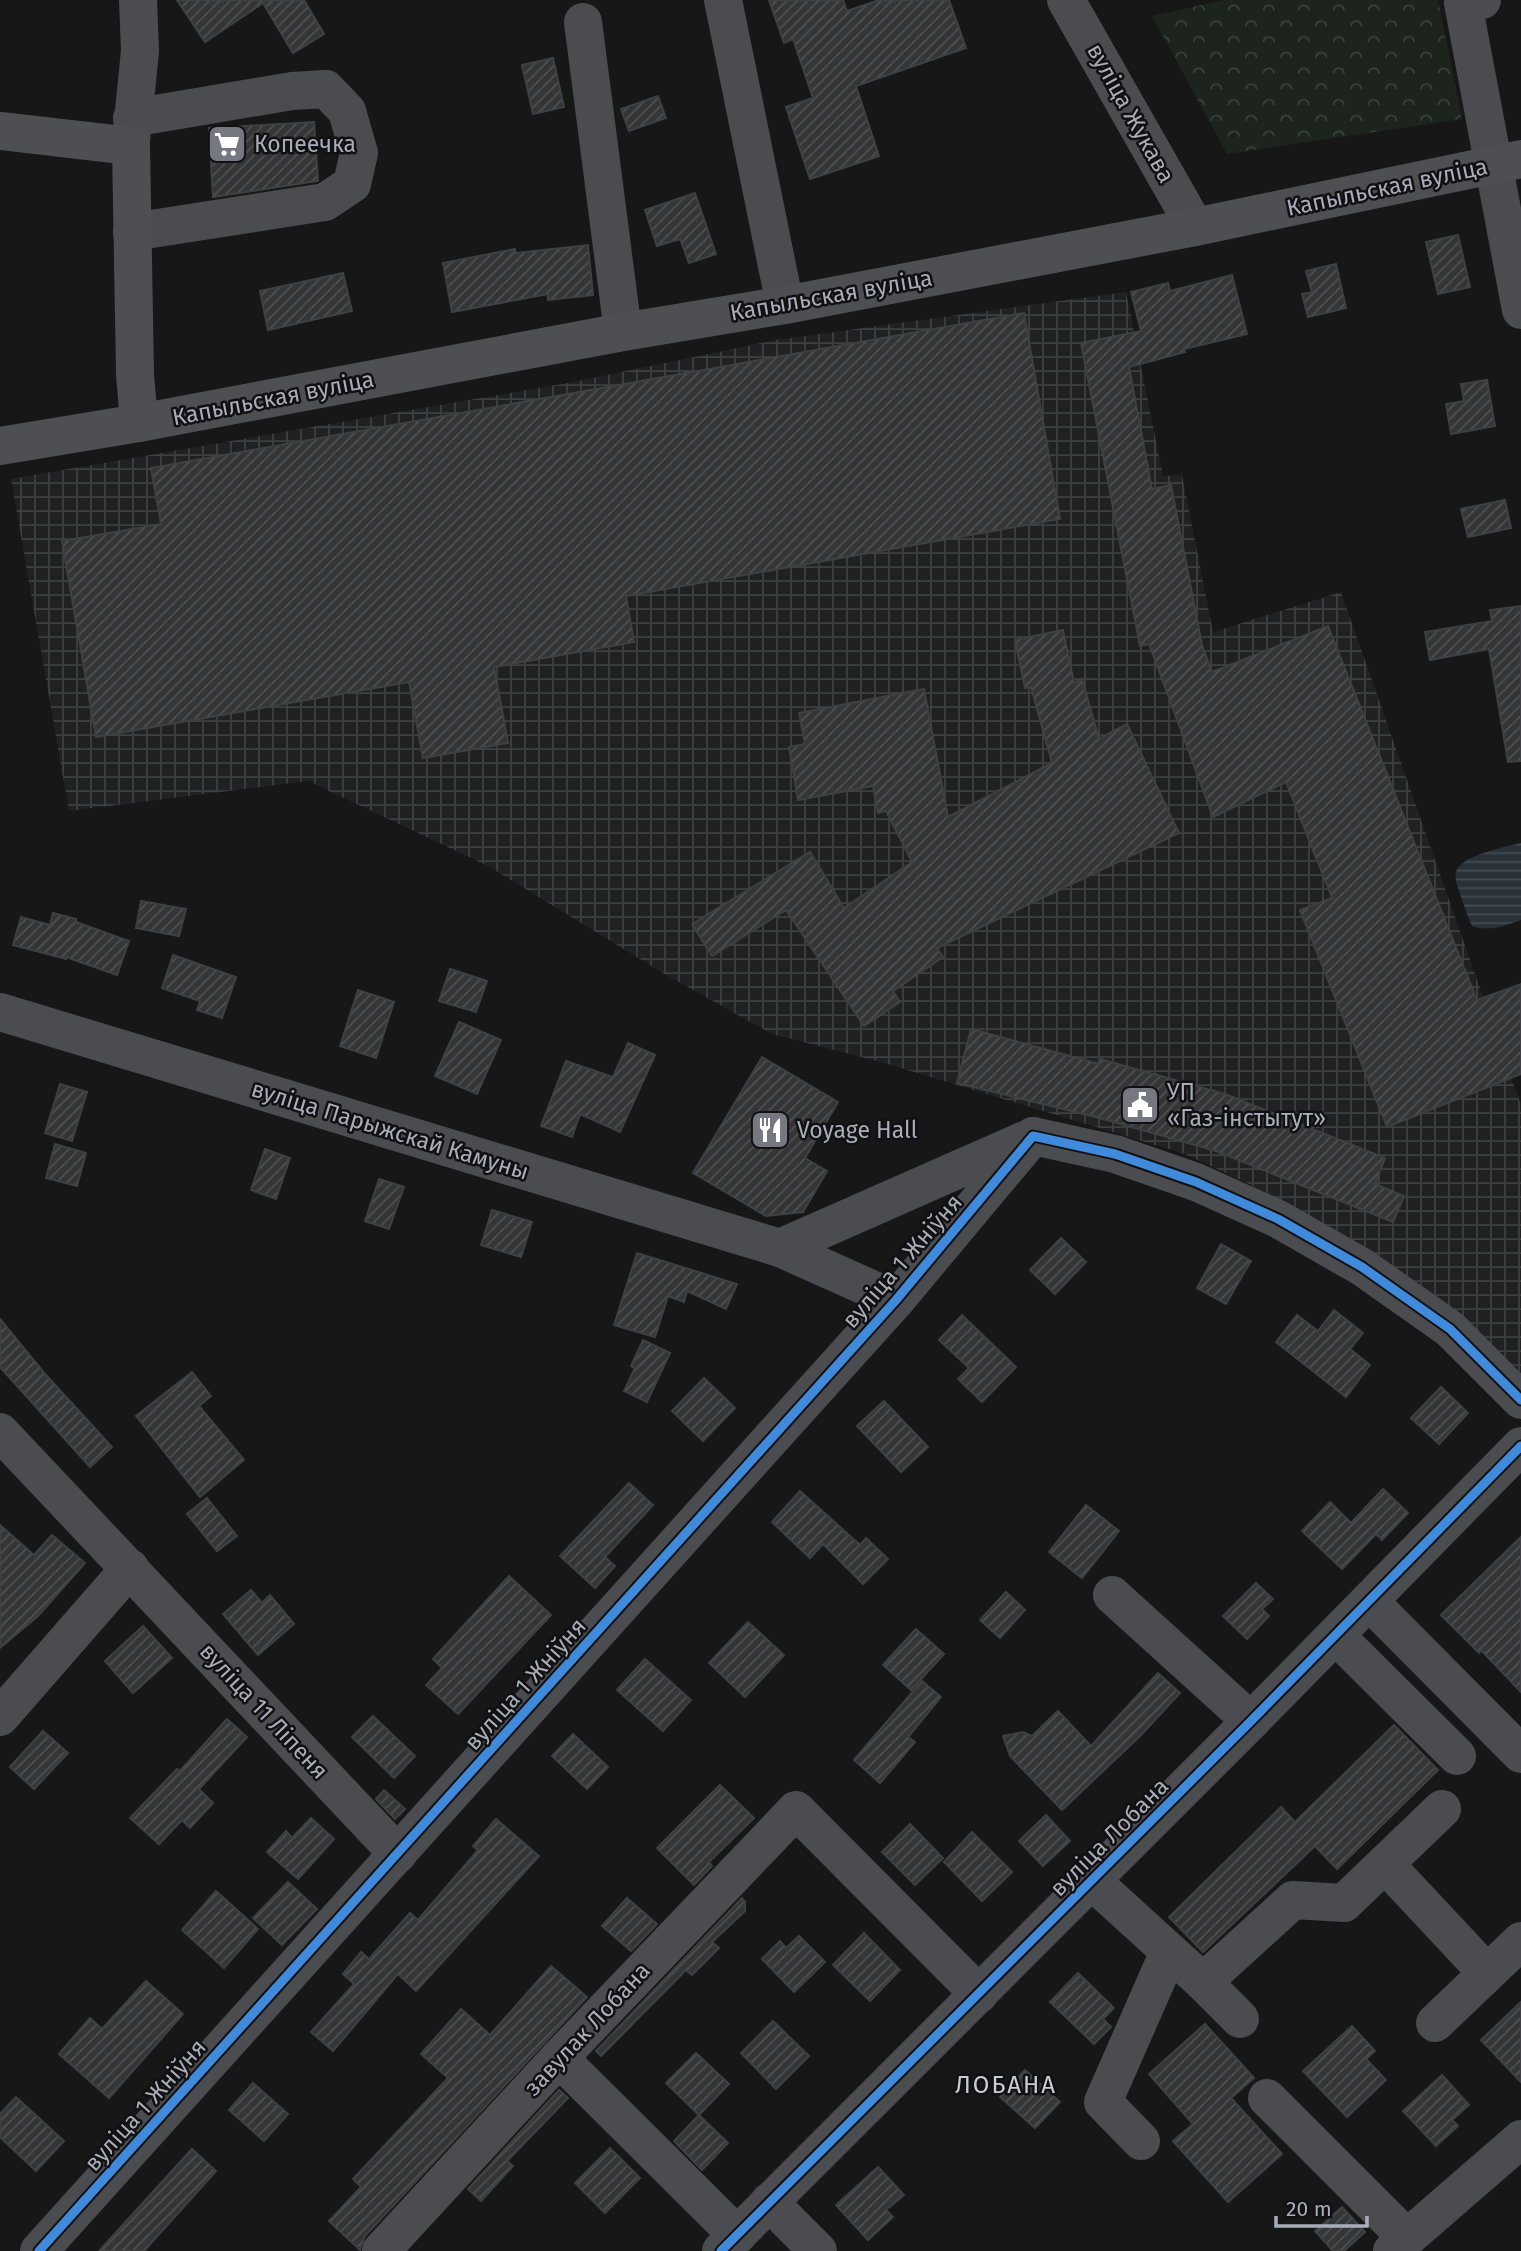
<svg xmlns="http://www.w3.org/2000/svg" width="1521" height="2251" viewBox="0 0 1521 2251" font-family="'Fira Sans',sans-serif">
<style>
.industrial{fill:url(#industrial-grid)}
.park{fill:url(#park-crowns)}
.water{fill:url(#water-rules)}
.building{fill:url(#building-hatch);stroke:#3f4043;stroke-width:2}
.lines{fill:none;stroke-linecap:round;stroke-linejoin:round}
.minor{stroke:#4b4c50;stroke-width:38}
.major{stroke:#4d4f52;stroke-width:38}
.cycleway-casing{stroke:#111113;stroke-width:13}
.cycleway{stroke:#408adc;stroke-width:9}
.labels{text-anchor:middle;stroke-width:5;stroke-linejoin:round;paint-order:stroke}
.street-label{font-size:23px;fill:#a8adb8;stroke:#111113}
.poi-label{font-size:23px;fill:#a8adb8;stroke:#111113;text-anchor:start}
.neighbourhood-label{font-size:24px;letter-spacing:2px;fill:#c9ccd4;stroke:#111113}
</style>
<defs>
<pattern id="industrial-grid" width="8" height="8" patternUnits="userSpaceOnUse" patternTransform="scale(1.75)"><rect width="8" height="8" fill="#212123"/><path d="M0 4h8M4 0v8" fill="none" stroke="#3e3f41"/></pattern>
<pattern id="park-crowns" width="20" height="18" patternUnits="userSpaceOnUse" patternTransform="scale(1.75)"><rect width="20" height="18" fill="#1d241e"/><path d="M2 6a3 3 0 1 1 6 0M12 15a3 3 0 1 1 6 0" fill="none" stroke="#3b413d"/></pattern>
<pattern id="water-rules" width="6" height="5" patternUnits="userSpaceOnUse" patternTransform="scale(1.75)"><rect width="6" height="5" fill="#2a3239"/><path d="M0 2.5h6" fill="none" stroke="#464d54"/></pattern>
<pattern id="building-hatch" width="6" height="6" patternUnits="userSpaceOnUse" patternTransform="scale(1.75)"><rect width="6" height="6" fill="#353536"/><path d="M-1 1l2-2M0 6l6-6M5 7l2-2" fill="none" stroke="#4f5051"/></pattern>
</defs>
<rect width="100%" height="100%" fill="#171717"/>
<path class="industrial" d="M1126 292 1163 476 1182 475 1213 632 1341 592 1521 1105V1377L1354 1242 1245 1182 1185 1154 881 1062 772 1034 663 973 488 866 308 781 69 811 11 479 568 383 776 340Z"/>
<path class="park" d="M1225 0H1438L1462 119 1227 154 1152 16Z"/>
<path class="water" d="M1521 843V920C1504 926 1490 932 1472 926 1467 915 1464 905 1460 894 1458 887 1454 879 1456 872 1461 855 1505 847 1521 843Z"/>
<g class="building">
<path d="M177 0H304L324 34 293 53 263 3 205 42Z"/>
<path d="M769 0H843L847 11 879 0H949L966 48 856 86 879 156 810 179 786 107 813 98 793 39 784 43Z"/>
<path d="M553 58 564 107 533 114 522 65Z"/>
<path d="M658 96 666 118 629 131 621 109Z"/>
<path d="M314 122 318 181 213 197 209 128Z"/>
<path d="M695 193 716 254 689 263 680 239 657 246 645 210Z"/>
<path d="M1458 235 1470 287 1438 294 1426 242Z"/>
<path d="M588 245 593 295 548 300V294L452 312 443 263 515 249 516 253Z"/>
<path d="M1336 264 1346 308 1308 317 1302 294 1312 292 1306 271Z"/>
<path d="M343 273 352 311 268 330 260 291Z"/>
<path d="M1232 275 1247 334 1184 349 1185 352 1129 367 1152 489 1171 485 1202 645 1212 672 1328 626 1477 1000 1521 984V1074L1387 1127 1300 910 1332 898 1286 782 1213 817 1149 644 1140 646 1081 343 1141 331 1131 292 1168 283 1170 291Z"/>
<path d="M1024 313 1060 519 626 596 634 642 494 667 508 743 423 758 409 682 96 737 62 541 161 524 151 468Z"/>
<path d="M1487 380 1495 426 1451 434 1446 404 1464 401 1461 384Z"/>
<path d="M1505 500 1511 528 1468 537 1461 509Z"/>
<path d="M1521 606V761L1508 762 1489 649 1430 660 1425 632 1492 621 1490 610Z"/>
<path d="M1063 630 1074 683 1082 679 1099 739 1127 724 1179 833 937 948 943 957 893 991 900 1002 864 1026 786 910 712 956 692 924 810 852 844 908 912 862 886 811 878 813 873 786 798 800 789 747 805 744 799 713 924 689 948 817 1052 763 1031 687 1025 688 1015 640Z"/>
<path d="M141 901 186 909 179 936 136 928Z"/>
<path d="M53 913 76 919V922L129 941 117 975 66 957V959L13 945 21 917 50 925Z"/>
<path d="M173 955 236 977 222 1018 197 1010 200 1001 162 988Z"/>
<path d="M450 969 487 981 476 1012 439 1001Z"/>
<path d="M358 990 394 1002 376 1058 340 1046Z"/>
<path d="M459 1022 501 1040 477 1094 435 1076Z"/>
<path d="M971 1029 1099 1064 1100 1059 1225 1094 1385 1158 1375 1184 1404 1196 1393 1222 1216 1151 1096 1117 957 1083Z"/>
<path d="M628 1043 655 1055 620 1132 580 1114 572 1137 541 1126 566 1061 613 1077Z"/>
<path d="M762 1057 838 1102 805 1158 827 1171 803 1212 766 1216 693 1173Z"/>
<path d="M60 1084 87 1092 72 1141 45 1133Z"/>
<path d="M55 1144 86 1153 77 1186 46 1178Z"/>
<path d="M265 1149 290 1158 276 1199 251 1190Z"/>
<path d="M379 1179 404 1187 389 1229 365 1221Z"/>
<path d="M492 1210 532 1222 521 1257 481 1245Z"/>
<path d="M1061 1238 1086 1262 1055 1294 1030 1270Z"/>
<path d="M1221 1244 1251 1261 1226 1304 1197 1288Z"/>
<path d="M637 1253 737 1284 726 1309 687 1291 684 1302 668 1296 655 1337 614 1325Z"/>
<path d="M1334 1310 1363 1333 1350 1349 1370 1365 1346 1397 1276 1342 1297 1315 1318 1331Z"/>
<path d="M962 1315 1016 1367 982 1402 958 1379 969 1368 939 1340Z"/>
<path d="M0 1319 45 1374 112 1447 90 1467 0 1367Z"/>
<path d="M643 1340 670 1353 647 1402 624 1391 635 1368 631 1366Z"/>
<path d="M192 1372 211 1396 199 1406 244 1460 200 1497 136 1416Z"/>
<path d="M704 1378 735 1408 703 1441 672 1411Z"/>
<path d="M1441 1387 1468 1413 1439 1444 1411 1418Z"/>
<path d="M884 1401 928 1447 901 1472 857 1426Z"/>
<path d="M629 1483 653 1505 605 1557 615 1566 595 1588 560 1556Z"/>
<path d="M1383 1489 1408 1513 1382 1540 1376 1534 1342 1569 1302 1531 1330 1502 1351 1523Z"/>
<path d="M800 1491 860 1545 866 1538 888 1559 863 1584 823 1544 810 1558 772 1522Z"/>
<path d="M207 1498 237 1536 217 1551 187 1514Z"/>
<path d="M1086 1505 1119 1531 1082 1578 1049 1552Z"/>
<path d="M0 1525 34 1555 52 1535 85 1563 38 1616 0 1648Z"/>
<path d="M1521 1537V1692L1481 1650 1479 1653 1441 1615Z"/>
<path d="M509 1576 551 1615 458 1714 426 1685 442 1668 433 1659Z"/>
<path d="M1256 1583 1273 1599 1262 1609 1269 1616 1247 1639 1223 1616Z"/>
<path d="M251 1590 262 1603 270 1595 294 1624 258 1655 223 1614Z"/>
<path d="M1006 1592 1025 1610 1000 1638 980 1620Z"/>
<path d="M748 1622 784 1655 745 1697 709 1663Z"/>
<path d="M143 1626 172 1658 133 1693 105 1661Z"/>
<path d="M916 1629 944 1654 911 1690 883 1665Z"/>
<path d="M645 1659 691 1700 663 1731 617 1690Z"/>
<path d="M1158 1673 1180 1693 1140 1736 1062 1810 1010 1756 1003 1736 1023 1732 1032 1736 1058 1711 1091 1746Z"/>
<path d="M922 1681 941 1697 908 1737 915 1742 880 1783 854 1760Z"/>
<path d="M373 1716 415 1756 394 1778 352 1737Z"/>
<path d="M227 1719 247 1737 199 1789 213 1803 190 1828 182 1820 159 1844 130 1818 177 1769 180 1771Z"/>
<path d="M1394 1725 1438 1770 1337 1869 1315 1846 1203 1952 1169 1917 1281 1807 1295 1822Z"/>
<path d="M43 1731 68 1753 34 1789 10 1767Z"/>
<path d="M573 1734 608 1767 587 1789 552 1756Z"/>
<path d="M720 1785 754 1818 709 1862 712 1866 694 1885 657 1848Z"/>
<path d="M384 1790 405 1809 395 1819 376 1799Z"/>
<path d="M1046 1815 1070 1841 1043 1866 1019 1841Z"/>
<path d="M311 1818 334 1839 298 1879 267 1852 286 1831 292 1838Z"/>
<path d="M496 1819 539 1856 416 1991 398 1974 333 2051 311 2032 354 1984 343 1974 361 1952 369 1959 410 1913 418 1920 478 1850 473 1846Z"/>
<path d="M910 1824 943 1858 915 1885 882 1852Z"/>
<path d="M972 1832 1012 1872 982 1901 944 1862Z"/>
<path d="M288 1882 317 1909 282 1945 253 1918Z"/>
<path d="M216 1891 258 1929 224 1968 182 1930Z"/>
<path d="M627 1898 657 1924 631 1951 602 1926Z"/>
<path d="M742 1898 745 1902V1911L712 1942 719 1948 692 1975 686 1970 601 2056 596 2051Z"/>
<path d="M864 1933 900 1970 870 2001 833 1965Z"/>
<path d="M799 1936 825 1962 794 1992 762 1959 780 1941 786 1948Z"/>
<path d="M551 1966 587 1997 365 2236 360 2250 329 2221 361 2187 353 2179 448 2078 421 2054 461 2009 490 2035Z"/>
<path d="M1078 1973 1114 2008 1103 2019 1111 2027 1094 2044 1050 2002Z"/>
<path d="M146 1981 183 2014 109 2098 59 2054 90 2018 102 2029Z"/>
<path d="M1521 2002V2082L1481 2040Z"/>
<path d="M773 2021 809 2056 776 2089 741 2053Z"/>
<path d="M1205 2024 1254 2078 1231 2098 1282 2154 1228 2202 1173 2141 1193 2124 1149 2074Z"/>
<path d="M1352 2026 1375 2051 1366 2059 1386 2080 1347 2117 1303 2071Z"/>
<path d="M696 2053 729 2084 699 2115 666 2083Z"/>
<path d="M1025 2070 1060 2102 1035 2128 1000 2097Z"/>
<path d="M1442 2075 1469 2105 1452 2120 1458 2126 1436 2146 1403 2111Z"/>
<path d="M253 2083 288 2114 264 2141 229 2110Z"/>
<path d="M559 2090 568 2098 507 2161 513 2166 481 2201 468 2189Z"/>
<path d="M16 2097 64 2141 36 2171 0 2137V2114Z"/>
<path d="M699 2115 728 2143 702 2170 674 2141Z"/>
<path d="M610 2148 640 2178 605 2213 575 2183Z"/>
<path d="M192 2149 216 2171 144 2251H99Z"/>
<path d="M878 2167 904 2195 886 2210 893 2217 868 2240 836 2205Z"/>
<path d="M1342 2207 1365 2232 1344 2251H1333L1315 2231Z"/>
</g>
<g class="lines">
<g class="minor">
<path d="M723 0 785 305"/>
<path d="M1066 0 1195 227"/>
<path d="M1482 0 1463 3 1521 310"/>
<path d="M583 22 623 332"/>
<path d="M131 141 140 51 138 0"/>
<path d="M132 232 325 202 352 184 359 153 347 111 326 89 292 91 132 118"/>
<path d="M0 1012 780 1248 896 1300"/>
<path d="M1033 1136 1115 1154 1196 1182 1278 1219 1362 1267 1450 1329 1521 1400"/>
<path d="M780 1248 1025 1140"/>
<path d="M0 1432 398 1854"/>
<path d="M1112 1595 1251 1721"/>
<path d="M1370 1602 1521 1754"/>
<path d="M1336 1636 1457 1756"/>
<path d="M0 1717 130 1568"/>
<path d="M1385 1864 1487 1973"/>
<path d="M1092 1881 1203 1982 1293 1900 1344 1903 1442 1809"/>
<path d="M1203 1982 1240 2019"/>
<path d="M1435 2023 1521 1941"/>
<path d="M559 2058 737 2235"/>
<path d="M1267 2098 1407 2238"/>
<path d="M1141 2141 1103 2102 1169 1952"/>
<path d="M769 2202 818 2251"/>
<path d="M39 2251 896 1300 1033 1136"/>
<path d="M381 2251 559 2058 796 1810 979 1994"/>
<path d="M721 2251 1251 1721 1521 1446"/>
<path d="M1392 2251 1521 2139"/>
</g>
<g class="major">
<path d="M0 131 131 146 135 374 139 423"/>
<path d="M0 446 139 423 623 332 785 305 1195 227 1521 159"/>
</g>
<g class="cycleway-casing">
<g id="cycleway">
<path d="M39 2251 896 1300 1033 1136 1115 1154 1196 1182 1278 1219 1362 1267 1450 1329 1521 1400"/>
<path d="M721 2251 1251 1721 1521 1446"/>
</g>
</g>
<use href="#cycleway" class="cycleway"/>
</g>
<defs>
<g id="supermarket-square" transform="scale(2.0125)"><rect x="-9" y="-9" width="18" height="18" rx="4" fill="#757880" stroke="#111113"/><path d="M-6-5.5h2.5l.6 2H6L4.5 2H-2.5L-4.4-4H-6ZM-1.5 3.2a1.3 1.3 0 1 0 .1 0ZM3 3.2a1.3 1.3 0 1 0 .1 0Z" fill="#fff"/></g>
<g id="civic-square" transform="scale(2.0125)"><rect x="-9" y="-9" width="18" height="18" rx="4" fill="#757880" stroke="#111113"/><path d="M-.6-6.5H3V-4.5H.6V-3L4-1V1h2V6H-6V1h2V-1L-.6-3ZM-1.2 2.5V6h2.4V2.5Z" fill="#fff"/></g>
<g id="restaurant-square" transform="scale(2.0125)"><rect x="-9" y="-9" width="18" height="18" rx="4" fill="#757880" stroke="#111113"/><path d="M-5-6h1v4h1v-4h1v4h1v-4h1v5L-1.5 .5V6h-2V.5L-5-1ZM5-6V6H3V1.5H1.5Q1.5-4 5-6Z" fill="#fff"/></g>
</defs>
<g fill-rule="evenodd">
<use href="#supermarket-square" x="227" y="144"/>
<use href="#civic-square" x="1140" y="1105"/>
<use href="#restaurant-square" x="770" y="1130"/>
</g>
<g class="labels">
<g class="street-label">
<text transform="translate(1131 113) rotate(61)" y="8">вуліца Жукава</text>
<text transform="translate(1387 187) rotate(-12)" y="8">Капыльская вуліца</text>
<text transform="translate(831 295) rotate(-10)" y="8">Капыльская вуліца</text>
<text transform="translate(273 398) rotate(-11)" y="8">Капыльская вуліца</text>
<text transform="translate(390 1130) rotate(17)" y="8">вуліца Парыжскай Камуны</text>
<text transform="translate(902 1261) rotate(-49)" y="8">вуліца 1 Жніўня</text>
<text transform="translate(525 1684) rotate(-48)" y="8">вуліца 1 Жніўня</text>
<text transform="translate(264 1711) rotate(47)" y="8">вуліца 11 Ліпеня</text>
<text transform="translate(1109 1837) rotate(-45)" y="8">вуліца Лобана</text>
<text transform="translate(587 2029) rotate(-47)" y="8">завулак Лобана</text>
<text transform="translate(145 2105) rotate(-48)" y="8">вуліца 1 Жніўня</text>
</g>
<g class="poi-label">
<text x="254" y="152">Копеечка</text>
<text x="1167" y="1100">УП<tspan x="1167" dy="26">«Газ-інстытут»</tspan></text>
<text x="797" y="1138">Voyage Hall</text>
</g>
<g class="neighbourhood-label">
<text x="1006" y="2093">ЛОБАНА</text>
</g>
</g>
<path d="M1276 2216v10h91v-10" fill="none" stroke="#a8adb8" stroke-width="3.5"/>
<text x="1286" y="2216" font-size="21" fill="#a8adb8" stroke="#111113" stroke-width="5" paint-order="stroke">20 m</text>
</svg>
